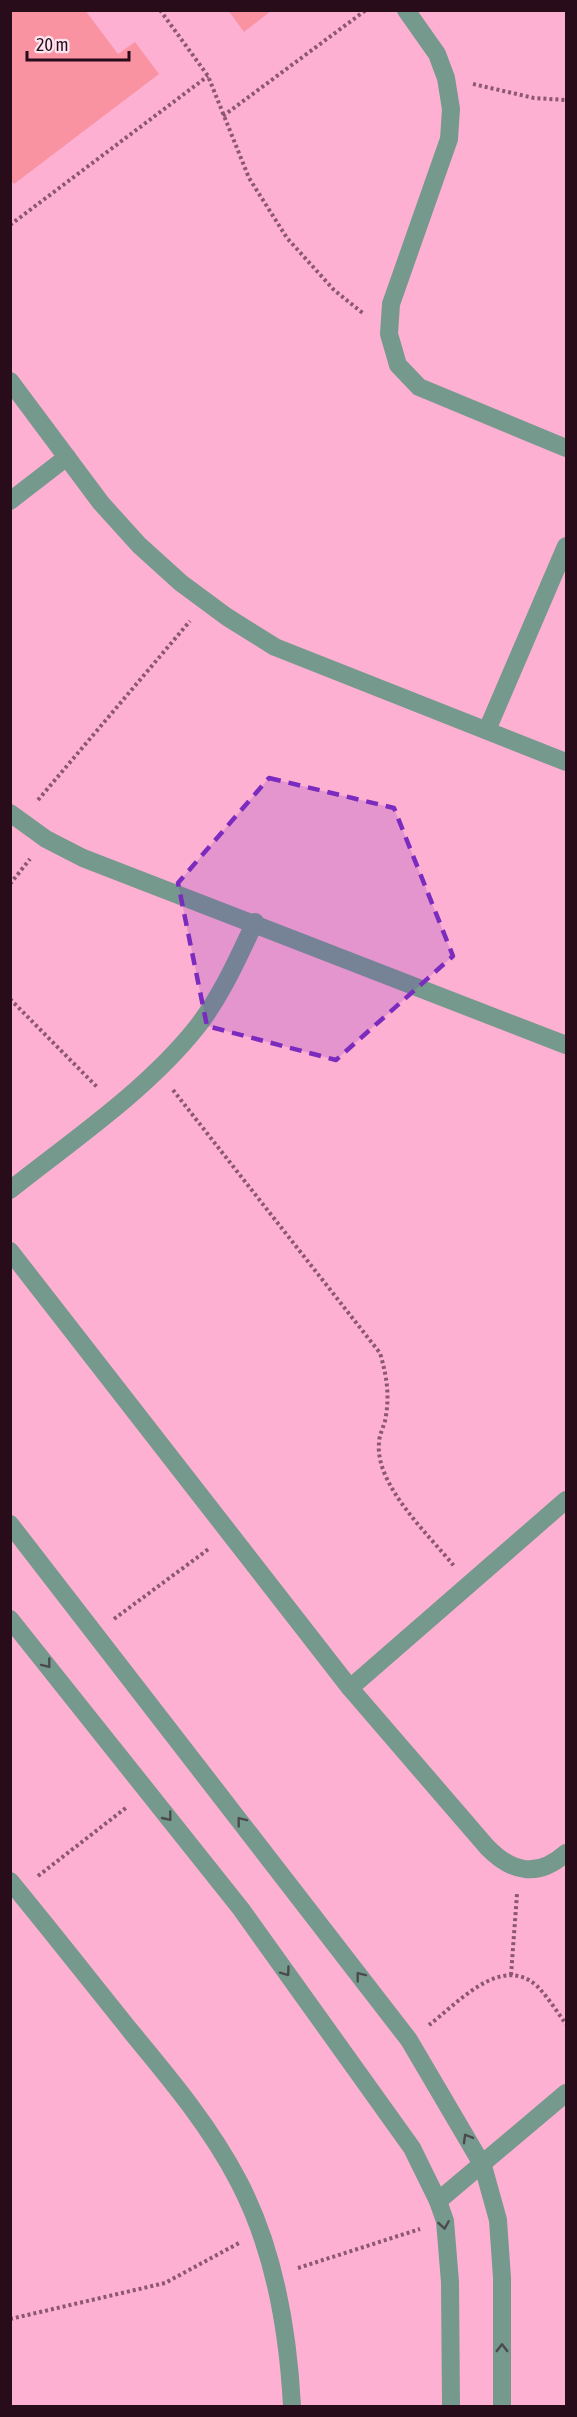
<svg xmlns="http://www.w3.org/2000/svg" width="577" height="2417" viewBox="0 0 577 2417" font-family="'Asap Condensed',sans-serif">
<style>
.building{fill:#f993a2}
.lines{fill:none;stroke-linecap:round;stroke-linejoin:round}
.path{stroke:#8b5870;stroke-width:4;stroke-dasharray:3 3;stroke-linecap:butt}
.minor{stroke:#75998c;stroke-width:18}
.oneway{stroke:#4b4b4d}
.marked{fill:#7b2cbf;fill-opacity:0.2;stroke:#7b2cbf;stroke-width:4.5;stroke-dasharray:12 8;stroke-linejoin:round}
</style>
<rect width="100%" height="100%" fill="#feb0d3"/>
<g class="building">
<path d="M10 10H85L118 54 135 42 159 74 14 184 10 179Z"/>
<path d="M228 10H272L244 32Z"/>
</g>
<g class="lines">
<g class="path">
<path d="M160 10 208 76 249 178 287 238 334 290 364 314"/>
<path d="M473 84 534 98 566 100"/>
<path d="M223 116 366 10"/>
<path d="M10 225 208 76"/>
<path d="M38 800 190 621"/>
<path d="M10 884 30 859"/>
<path d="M10 999 98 1088"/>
<path d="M173 1090 380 1353C387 1377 390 1396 385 1421 383 1428 379 1436 379 1443 375 1485 428 1534 454 1566"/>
<path d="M114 1619 210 1548"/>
<path d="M38 1876 127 1807"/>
<path d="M511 1975 517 1894"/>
<path d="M429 2025C457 2004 501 1953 537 1986 548 1997 557 2012 566 2024"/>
<path d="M298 2268 420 2229"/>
<path d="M10 2319 165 2283 239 2243"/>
</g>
<g class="minor">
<path d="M406 10 437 54 446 78 451 109 449 139 391 304 389 334 398 365 419 387 566 448"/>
<path d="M10 381 101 503 139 545 181 583 227 617 275 647 566 762"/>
<path d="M10 501 67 457"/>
<path d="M487 730 566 546"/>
<path d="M10 813 46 839 83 858 566 1045"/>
<path d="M10 1190C73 1140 147 1090 197 1027 222 995 238 958 255 922"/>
<path d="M10 1251 350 1688 487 1847C512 1873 538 1878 566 1853"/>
<path d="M10 1524 409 2040 483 2166 498 2220 502 2278V2406"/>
<path d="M10 1619 241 1909 412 2148 438 2201 445 2221 450 2282 451 2406"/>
<path d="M350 1688 566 1500"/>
<path d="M10 1881C52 1932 92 1983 133 2034 172 2081 211 2128 239 2182 275 2251 288 2330 292 2406"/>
<path d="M438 2201 566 2093"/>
</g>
</g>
<defs><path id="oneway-chevron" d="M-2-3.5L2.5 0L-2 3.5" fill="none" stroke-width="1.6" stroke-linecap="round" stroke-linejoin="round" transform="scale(1.5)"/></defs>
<g class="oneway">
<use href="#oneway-chevron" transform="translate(47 1664) rotate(52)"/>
<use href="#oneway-chevron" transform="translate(168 1817) rotate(51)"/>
<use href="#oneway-chevron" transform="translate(241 1821) rotate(-128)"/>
<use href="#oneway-chevron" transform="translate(286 1972) rotate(54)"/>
<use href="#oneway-chevron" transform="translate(360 1976) rotate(-128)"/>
<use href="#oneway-chevron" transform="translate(467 2138) rotate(-120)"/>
<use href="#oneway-chevron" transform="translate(444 2225) rotate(81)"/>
<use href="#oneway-chevron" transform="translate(502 2348) rotate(-90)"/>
</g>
<path class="marked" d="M269 778 394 808 453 956 336 1060 207 1026 178 883Z"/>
<rect width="577" height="2417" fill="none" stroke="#280c1a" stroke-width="24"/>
<path d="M27 51v9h102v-9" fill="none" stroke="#280c1a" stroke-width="3"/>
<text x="36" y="51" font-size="18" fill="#280c1a" stroke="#fde4ee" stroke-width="4.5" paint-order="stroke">20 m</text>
</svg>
